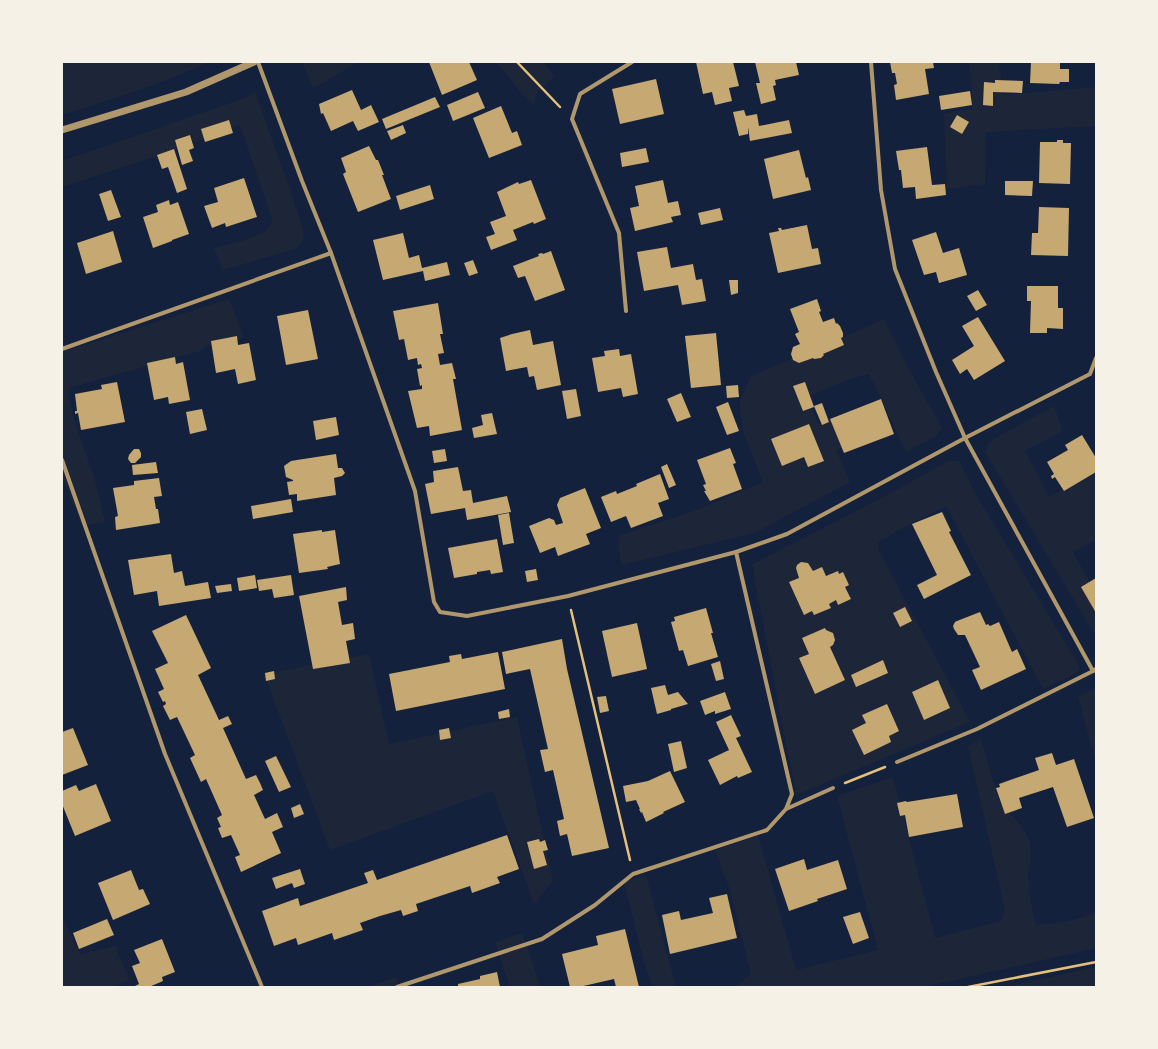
<svg xmlns="http://www.w3.org/2000/svg" width="1158" height="1049" viewBox="0 0 1158 1049" font-family="Cabin,sans-serif">
<style>
.green{fill:#1d2539}
.building{fill:#c6a872}
.lines{fill:none;stroke-linecap:round;stroke-linejoin:round}
.path{stroke:#e5c07b;stroke-width:2.5}
.minor{stroke:#b1986c;stroke-width:4}
.tertiary{stroke:#b1986c;stroke-width:7}
</style>
<rect width="100%" height="100%" fill="#14213d"/>
<g class="green">
<path d="M62 62H208C162 85 111 99 62 115Z"/>
<path d="M307 62H358L313 89 303 64Z"/>
<path d="M496 62H543L555 76 536 94 534 105 523 95Z"/>
<path d="M969 62H999L1003 95 1096 87V126L986 132 985 184 947 189 944 113 973 109Z"/>
<path d="M255 92 292 195 304 232 303 241 295 249 223 270 214 248C233 243 260 239 272 224L271 216 240 125 163 154 62 187V161L245 98Z"/>
<path d="M229 299 244 338 214 342 200 351 69 388C70 418 84 445 93 474 98 489 101 506 105 522L82 526 62 476V352Z"/>
<path d="M884 319 908 368 942 428 935 437 906 452 869 374 850 379 807 397 819 425 870 403 882 430 836 450 850 482 755 533 621 565 618 536 694 511 763 482 744 434 739 404 751 376 844 337Z"/>
<path d="M1054 406 1060 422 1061 432 1025 451 1049 497 1096 473V540L1073 552 1096 593V637L985 452 989 443 995 438Z"/>
<path d="M948 461H959L975 493 1080 667 1077 673 1043 689 946 506 897 531 878 543 879 551 970 722 796 795 755 582 753 564 889 494Z"/>
<path d="M369 654 389 744 517 717 553 881 534 904 493 791 330 850 264 674Z"/>
<path d="M1096 688V762L1078 697Z"/>
<path d="M981 739 1000 803 1019 823 1030 841 1031 857 1028 878 1030 898 1036 925C1057 923 1077 921 1096 912V948L924 987H735L751 974 729 887 715 850 758 835 796 970 878 950 837 796 893 777 935 938 1001 921 1005 910 968 746Z"/>
<path d="M646 875 676 987H653L644 962 624 882Z"/>
<path d="M62 916 80 954 117 946 118 954 130 980 114 987H62Z"/>
<path d="M523 933 540 987H510L495 942Z"/>
<path d="M1096 967V987H1005Z"/>
<path d="M396 977 399 987H374L373 985Z"/>
</g>
<g class="building">
<path d="M429 62H469L477 80 442 95Z"/>
<path d="M696 62H733L739 86 729 88 732 101 715 105 712 92 703 94Z"/>
<path d="M755 62H796L799 75 775 80 776 85 773 86 776 100 761 104 756 83H760Z"/>
<path d="M890 62H933L934 68 925 69 929 94 896 100 894 85 897 84 895 73H892Z"/>
<path d="M1031 62H1060V69H1069V82H1060L1059 84 1030 83Z"/>
<path d="M656 79 664 114 620 124 612 89Z"/>
<path d="M995 80 1023 81 1022 93 993 92V106L983 105 984 82 995 83Z"/>
<path d="M352 90 361 110 371 105 379 122 358 131 353 121 331 131 323 113 321 114 319 104Z"/>
<path d="M970 91 972 105 941 110 939 96Z"/>
<path d="M478 92 485 108 453 121 447 105Z"/>
<path d="M435 97 440 107 386 129 382 119Z"/>
<path d="M501 106 512 133 517 131 522 145 489 158 473 118Z"/>
<path d="M744 110 746 116 757 114 759 126 789 120 792 133 750 141 748 127V134L739 136 733 112Z"/>
<path d="M957 115 969 122 962 134 950 127Z"/>
<path d="M229 120 233 133 205 142 201 129Z"/>
<path d="M403 125 406 133 391 140 387 131Z"/>
<path d="M190 135 194 148 189 150 193 161 182 165 175 140Z"/>
<path d="M1057 140H1063V143H1071L1070 184 1039 183 1040 142H1057Z"/>
<path d="M369 146 376 160H378L384 175H382L391 199 358 212 343 174 346 172 341 158Z"/>
<path d="M927 147 932 185 945 184 946 195 916 199 915 187 903 188 901 170H899L896 151Z"/>
<path d="M646 148 649 162 622 167 620 153Z"/>
<path d="M174 149 187 189 177 193 168 167 162 169 157 155Z"/>
<path d="M799 150 806 178 808 177 811 190 773 199 764 159Z"/>
<path d="M244 178 257 217 226 227 225 223 212 228 204 206 218 202 214 188Z"/>
<path d="M531 180 546 219 534 224 533 222 513 230 517 240 491 250 486 237 495 234 490 222 506 216 497 192 518 182 519 184Z"/>
<path d="M663 180 668 203 678 201 681 215 671 217 673 222 635 231 630 208 639 206 635 186Z"/>
<path d="M1005 181H1033L1032 196 1005 195Z"/>
<path d="M430 185 434 199 400 210 396 196Z"/>
<path d="M111 190 121 217 108 221 99 194Z"/>
<path d="M169 200 170 205 178 202 189 234 172 240V241L153 248 143 217 158 212 156 205Z"/>
<path d="M1039 207 1069 208 1068 256 1031 255 1032 233H1038Z"/>
<path d="M720 208 723 220 701 225 698 213Z"/>
<path d="M807 225 812 249 818 248 821 264 778 273 769 233 779 231 778 228H781L782 230Z"/>
<path d="M113 231 122 262 86 274 77 243Z"/>
<path d="M936 232 943 253 959 248 967 275 939 283 936 272 924 275 912 240Z"/>
<path d="M403 233 409 258 419 255 422 268 447 262 450 275 425 281 423 271 383 280 373 240Z"/>
<path d="M667 247 671 268 693 264 696 280 702 279 706 301 682 305 678 285 644 291 637 252Z"/>
<path d="M551 251 565 290 535 301 525 276 518 278 513 266 539 256 538 254 542 253 543 254Z"/>
<path d="M473 260 478 273 469 276 464 263Z"/>
<path d="M729 280H738V293L731 295Z"/>
<path d="M1027 286H1058V308H1063V329L1047 328V333H1030L1031 301H1027Z"/>
<path d="M978 290 987 305 976 311 967 296Z"/>
<path d="M817 299 821 311 819 312 823 322 834 318 836 324 837 323 840 326 843 333V337L841 338 844 345 823 354 824 355 821 358 814 359 813 358 799 363 793 360 791 354 793 347 800 344 795 334 799 332 790 309Z"/>
<path d="M438 303 443 334H440L444 353 438 354 440 365 452 363 456 379H453L462 430 430 436 429 426 417 428 408 391 422 389V385L420 386 417 369 422 368 421 364 418 365 417 358 408 360 404 339 399 340 393 311Z"/>
<path d="M308 310 318 359 286 365 277 316Z"/>
<path d="M978 317 1005 361 974 380 967 369 960 374 952 360 974 346 962 326Z"/>
<path d="M530 330 533 345 553 341 561 385 537 390 534 376 529 377 527 367 506 371 500 338 512 334Z"/>
<path d="M716 333 721 385 691 388 685 336Z"/>
<path d="M237 336 238 345 249 343 256 380 238 384 235 369 216 373 211 341Z"/>
<path d="M619 349 620 356 631 354 638 394 623 397 621 388 598 392 592 358 605 356 604 351Z"/>
<path d="M175 357 176 364 183 362 190 400 169 404 168 397 154 400 147 363Z"/>
<path d="M117 382 125 422 81 430 78 413 75 414V411H77L75 394 102 389 101 385Z"/>
<path d="M805 382 814 407 803 411 793 386Z"/>
<path d="M738 385 739 397 727 398 726 386Z"/>
<path d="M576 389 581 416 567 419 562 391Z"/>
<path d="M681 393 691 417 677 422 667 399Z"/>
<path d="M881 399 894 434 844 453 830 419Z"/>
<path d="M728 402 739 431 727 435 716 407Z"/>
<path d="M822 403 829 422 822 425 814 406Z"/>
<path d="M202 409 207 430 190 434 186 412Z"/>
<path d="M492 413 497 434 474 438 472 428 483 425 481 415Z"/>
<path d="M336 417 339 435 316 440 313 421Z"/>
<path d="M809 424 824 461 808 467 804 457 782 466 771 439Z"/>
<path d="M1082 435 1096 458V472L1064 491 1055 477 1052 479 1051 476 1054 474 1047 462 1068 450 1065 445Z"/>
<path d="M730 448 736 463 733 464 742 489 710 501 704 491H706L703 485 706 484 697 460Z"/>
<path d="M134 449H139L141 453V457L135 463H131L128 459 129 455Z"/>
<path d="M445 449 447 461 434 463 432 451Z"/>
<path d="M336 454 338 468H342L345 473 342 476 334 478 336 495 297 501V494L289 495 287 482 293 481V480L286 477 284 466 291 461 297 460Z"/>
<path d="M156 462 158 473 133 475 132 465Z"/>
<path d="M667 464 676 485 669 488 661 467Z"/>
<path d="M458 467 463 491 471 490 473 503 507 496 511 512 467 520 465 508 431 514 425 484 434 482 433 471Z"/>
<path d="M660 474 669 499 658 503 663 516 631 528 626 516 611 522 601 497 616 491 617 494 637 486 636 484Z"/>
<path d="M159 478 162 496 154 497 156 509H158L160 523 116 530 115 517 118 516 113 488 134 485V481Z"/>
<path d="M585 488 601 528 586 534 590 544 558 556 555 547 540 553 529 526 549 518 554 520 556 525 563 523 557 505 560 498Z"/>
<path d="M291 499 293 512 253 519 251 506Z"/>
<path d="M942 512 951 531 949 532 971 575 924 599 917 585 937 575 912 524Z"/>
<path d="M509 513 514 543 503 545 498 515Z"/>
<path d="M322 530V532L335 530 340 564 327 567 328 569 299 573 293 534Z"/>
<path d="M497 539 503 572 491 574 490 570 477 572V574L454 578 448 548Z"/>
<path d="M171 554 174 573 182 571 185 586 208 582 211 598 159 606 157 591 134 595 128 560Z"/>
<path d="M801 562 808 563 813 571 822 567 826 576 838 571 839 574 843 572 849 585 845 587 851 599 838 605 836 600 829 604 831 608 814 615 812 611 804 615 789 582 799 578 796 568 797 565Z"/>
<path d="M536 569 538 580 527 582 525 571Z"/>
<path d="M255 575 257 588 239 591 237 578Z"/>
<path d="M291 575 294 595 274 598 272 589 259 591 257 580Z"/>
<path d="M1096 578V613L1081 587Z"/>
<path d="M231 584 232 591 217 593 215 586Z"/>
<path d="M346 587 347 600 338 602 342 625 353 623 355 639 346 641 350 663 313 669 299 596Z"/>
<path d="M905 607 912 621 900 627 893 613Z"/>
<path d="M706 608 713 633H711L718 657 688 666 683 650 679 651 671 622 675 621 674 617Z"/>
<path d="M980 612 986 625 988 624 990 626 999 622 1012 652 1017 649 1026 669 981 690 972 670 980 667 965 635H958L954 629 953 626 955 622 957 621Z"/>
<path d="M186 615 211 668 198 675 219 720 228 716 232 724 223 728 246 779 256 775 260 783 263 790 254 795 265 819 277 813 283 827 272 832 281 853 241 872 235 857 240 855 231 835 222 838 218 828 221 827 217 818 222 815 206 779 201 782 190 758 195 755 177 717 170 720 163 706 166 704 165 701 163 702 158 692 164 689 155 669 168 663 152 631Z"/>
<path d="M637 623 647 669 612 677 602 631Z"/>
<path d="M825 628 826 630 833 633 835 640 833 645 830 647 845 680 815 694 799 658 809 654 802 638Z"/>
<path d="M562 639 567 669 609 848 572 856 567 834 560 836 557 821 564 819 553 770 545 772 540 750 548 749 530 669 506 674 502 652Z"/>
<path d="M498 652 505 689 396 711 389 674 450 662 449 656 461 654 462 659Z"/>
<path d="M883 660 888 673 856 687 851 675Z"/>
<path d="M720 661 724 679 716 681 711 664Z"/>
<path d="M274 671 275 679 266 681 265 673Z"/>
<path d="M938 680 950 708 924 720 912 692Z"/>
<path d="M665 685 668 695 678 692 688 704 671 709V710L657 714 651 688Z"/>
<path d="M725 692 731 709 715 714V711L705 715 700 701Z"/>
<path d="M606 696 609 711 600 713 597 697Z"/>
<path d="M887 704 899 731 889 736 891 742 864 755 852 730 866 723 862 715Z"/>
<path d="M509 709 510 717 499 719 498 712Z"/>
<path d="M731 715 741 736 736 738 752 772 738 778 737 776 720 785 708 760 729 750 716 722Z"/>
<path d="M73 728 88 765 62 775V732Z"/>
<path d="M449 728 451 738 440 740 439 730Z"/>
<path d="M681 741 687 768 674 772 668 744Z"/>
<path d="M1052 753 1056 765 1074 759 1094 818 1067 827 1053 787 1019 798 1022 808 1005 814 996 788 1000 787 999 784 1039 770 1035 758Z"/>
<path d="M276 756 291 787 279 792 265 761Z"/>
<path d="M670 771 685 802 663 812 664 813 646 822 642 812 641 813 639 809H640L636 800 626 802 623 786 648 781Z"/>
<path d="M96 784 111 821 75 836 62 804V791L76 785 79 791Z"/>
<path d="M957 794 963 827 909 837 905 815 900 816 897 803 906 801 907 802Z"/>
<path d="M300 804 304 814 294 818 291 808Z"/>
<path d="M507 835 519 869 497 877 500 883 472 893 470 886 416 904 418 911 403 916 401 910 380 916 360 923 363 930 334 940 332 933 298 945 296 938 274 946 262 911 298 898 300 906 368 883 364 873 373 870 377 880Z"/>
<path d="M539 839 540 842 545 840 548 850 543 851 547 865 534 869 527 842Z"/>
<path d="M804 859 807 870 838 860 847 889 817 899 818 901 789 911 775 869Z"/>
<path d="M300 869 305 884 294 888 292 883 276 889 272 878Z"/>
<path d="M131 870 139 890 143 889 150 904 113 920 98 883Z"/>
<path d="M727 894 737 938 670 954 662 915 679 911 681 920 713 913 709 898Z"/>
<path d="M860 912 869 938 853 944 843 917Z"/>
<path d="M107 919 114 935 79 949 73 933Z"/>
<path d="M625 929 639 987H616L614 979 579 987H570L562 954 598 945 596 936Z"/>
<path d="M162 939 175 972 162 977 163 981 149 987H133L139 984 132 966 140 963 134 950Z"/>
<path d="M497 972 500 987H458V984L480 979V976Z"/>
</g>
<g class="lines">
<g class="path">
<path d="M517 62 560 107"/>
<path d="M571 610 630 860"/>
<path d="M845 783 885 767"/>
<path d="M968 987 1096 962"/>
</g>
<g class="minor">
<path d="M258 62 302 181 331 253 415 491 434 602 440 612 467 616 568 596 736 552 787 534 965 438 1090 374 1096 358"/>
<path d="M871 62 881 190 895 269 936 372 965 438 1093 671 1096 669"/>
<path d="M626 311 619 233 572 119 580 94 632 62"/>
<path d="M62 349 331 253"/>
<path d="M62 460 165 754 262 987"/>
<path d="M897 762 977 729 1093 671"/>
<path d="M786 809 833 788"/>
<path d="M397 987 542 939 595 905 633 874 767 830 786 809 792 794 736 552"/>
</g>
<path class="tertiary" d="M62 130 186 92 254 62"/>
</g>
<rect width="1158" height="1049" fill="none" stroke="#f6f1e7" stroke-width="126"/>
</svg>
